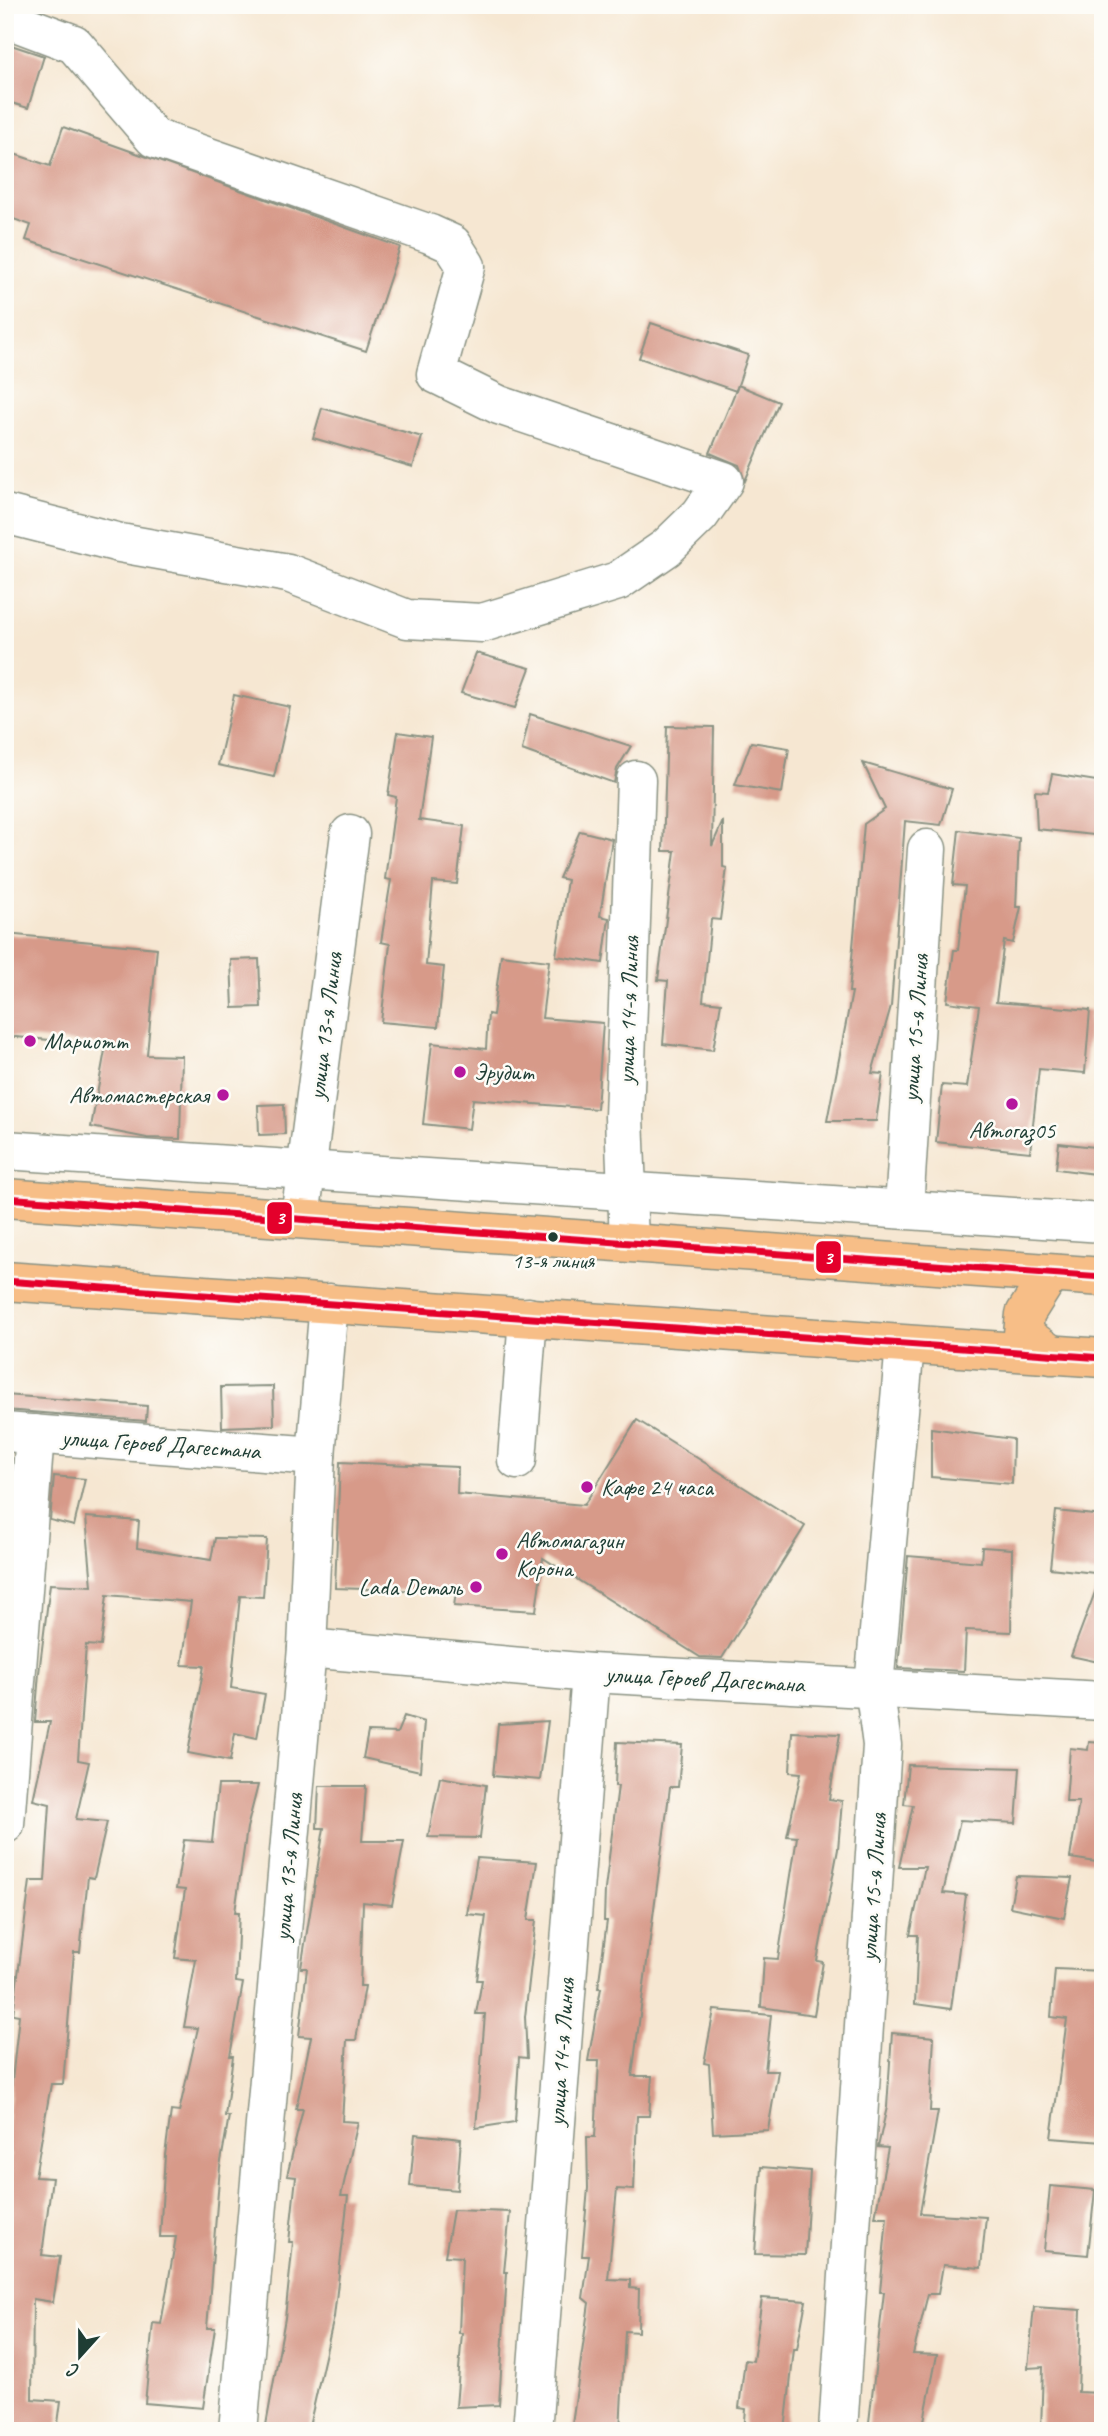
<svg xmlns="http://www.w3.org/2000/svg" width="1108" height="2436" viewBox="0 0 1108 2436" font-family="Caveat,sans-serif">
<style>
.building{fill:#d79a89}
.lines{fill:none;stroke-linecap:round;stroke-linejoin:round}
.minor-casing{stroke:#8a9283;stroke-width:41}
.major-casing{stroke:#8a9283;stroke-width:41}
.minor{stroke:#fff;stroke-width:38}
.major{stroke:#f7be87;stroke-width:38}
.bus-1-casing{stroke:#fdfcf7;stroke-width:12}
.bus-1{stroke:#e4002b;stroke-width:7}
.poi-dot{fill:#b5179e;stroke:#fdfcf7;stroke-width:2.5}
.bus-dot{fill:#1f3d34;stroke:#fdfcf7;stroke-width:2.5}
.labels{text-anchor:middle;stroke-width:5;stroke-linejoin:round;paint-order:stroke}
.bus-label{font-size:22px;fill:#1f3d34;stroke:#fdfcf7}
.street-label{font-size:24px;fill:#1f3d34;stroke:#fdfcf7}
.poi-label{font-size:24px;fill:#1f3d34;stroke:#fdfcf7;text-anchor:start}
.line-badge{stroke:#fdfcf7;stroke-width:2.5}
.badge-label{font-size:19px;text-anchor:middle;font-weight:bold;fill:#fff}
</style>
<rect width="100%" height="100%" fill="#fdfcf7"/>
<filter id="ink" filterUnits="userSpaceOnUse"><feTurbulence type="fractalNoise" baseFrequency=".0143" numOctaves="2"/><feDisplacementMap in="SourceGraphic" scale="14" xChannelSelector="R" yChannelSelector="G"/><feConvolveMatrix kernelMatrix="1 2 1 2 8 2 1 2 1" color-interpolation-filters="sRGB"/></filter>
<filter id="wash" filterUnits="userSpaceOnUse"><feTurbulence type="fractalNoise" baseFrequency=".00686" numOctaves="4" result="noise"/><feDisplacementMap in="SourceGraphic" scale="28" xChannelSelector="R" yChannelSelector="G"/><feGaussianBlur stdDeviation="1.57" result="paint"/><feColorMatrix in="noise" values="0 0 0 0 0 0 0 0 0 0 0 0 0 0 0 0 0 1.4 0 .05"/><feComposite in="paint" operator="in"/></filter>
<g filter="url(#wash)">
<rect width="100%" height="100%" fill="#f6e7d2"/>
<g id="blocks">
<g class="building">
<path d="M5 43 44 56 28 108 5 101Z"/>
<path d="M63 127 400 247 366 351 26 240 31 225 5 216V151L50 166Z"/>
<path d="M651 323 748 355 736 391 639 358Z"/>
<path d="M738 385 779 402 745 481 739 465 710 453Z"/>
<path d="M322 408 422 437 413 467 313 438Z"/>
<path d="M476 653 530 668 515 708 461 693Z"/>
<path d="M234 695 290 707 274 777 218 765Z"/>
<path d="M530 714 631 746 617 769 614 783 522 750Z"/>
<path d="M667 726 714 727 712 846 723 821V867L727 868 720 920 711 919 703 1001 721 1003 713 1050 663 1044 668 981 658 980 675 851H663Z"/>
<path d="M398 732 431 737 419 820 464 826 457 884 433 882 426 965 444 967 438 1027 381 1022 390 944 381 942 391 880 385 879 396 797 388 795Z"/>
<path d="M751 742 789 748 782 793 735 785Z"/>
<path d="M863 763 952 789 941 825 905 821 891 1006 872 1073 883 1074 876 1121H827L852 992H849L864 824 885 809Z"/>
<path d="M1052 774 1103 782V836L1037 829 1035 791 1048 792Z"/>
<path d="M959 830 1019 838 1016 907H1021L1013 943 1004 941 996 1002 1090 1010 1085 1073 1039 1069 1030 1152 936 1142 942 1085 967 1087 979 1006 947 1002 954 950H958L965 886 953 885Z"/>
<path d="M580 831 612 839 600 916 609 918 603 963 556 956 567 880 559 878Z"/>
<path d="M5 934 157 948 147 1055 182 1056 180 1139 147 1138 91 1127 106 1045 5 1036Z"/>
<path d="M501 955 549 961 542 1018 603 1023 597 1109 473 1099 469 1129 423 1124 432 1043 486 1049 488 1014 493 1015Z"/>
<path d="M259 959 261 1007 233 1008 231 960Z"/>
<path d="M284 1104 285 1134 259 1135 258 1105Z"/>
<path d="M1059 1143 1103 1148V1175L1056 1169Z"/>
<path d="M273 1386 274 1425 222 1427 221 1387Z"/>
<path d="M5 1395 147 1406 146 1421 5 1410Z"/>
<path d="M637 1420 805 1526 722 1658 700 1657 543 1558 536 1611 454 1606 456 1592 335 1588 340 1462 458 1467 457 1494 584 1505Z"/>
<path d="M931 1428 1013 1439 1012 1484 931 1477Z"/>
<path d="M54 1476 85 1479 74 1526 50 1520Z"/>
<path d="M1056 1511 1103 1516V1574L1050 1568Z"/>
<path d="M86 1517 139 1521 137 1548 211 1560 215 1538 267 1539 263 1597 240 1596 231 1688 265 1694 257 1738 235 1733 230 1761 188 1753 204 1666 182 1665 191 1602 107 1595 101 1646 86 1645 78 1760 89 1762 76 1819 107 1822 94 1878 88 1877 80 1952H74L63 2084H51L35 2177 52 2178 42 2255 60 2257 53 2302 33 2299 32 2399 61 2401 57 2431H5V2184L11 2154 5 2153V2147L19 2015 13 2014 30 1881H45L50 1804 33 1800 50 1722H35L39 1673 50 1584 92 1586Z"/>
<path d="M982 1547 1012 1549 1011 1632 966 1630 964 1671 898 1668 908 1556 981 1562Z"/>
<path d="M1100 1579H1103V1663L1071 1656Z"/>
<path d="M404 1716 424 1722 420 1771 363 1758 368 1732 397 1733Z"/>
<path d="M548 1721 540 1780 493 1776 498 1724Z"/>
<path d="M792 1732 840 1734 829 1799 842 1801 838 1849 817 1961 823 1962 814 2015 761 2007 764 1958 778 1959 797 1837 787 1836 801 1773 790 1772Z"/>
<path d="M617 1742 682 1745 678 1787H670L632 2076H652L649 2116H637L634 2190 617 2189 608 2279 630 2280V2288L639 2289 638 2332 625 2331 620 2431H571L589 2303 583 2298 589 2256H582L588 2188 587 2137H595L599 2061H588L601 1988H598L607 1921H604L605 1889 618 1786H615Z"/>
<path d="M1089 1742 1103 1743V1863L1070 1858 1079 1802H1066L1070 1748 1088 1750Z"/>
<path d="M908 1765 1020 1768 1016 1823 960 1820 943 1893 966 1895 951 2009 915 2004 918 1935H910L925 1867H899L913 1805 904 1804Z"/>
<path d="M440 1777 486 1785 480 1838 428 1837Z"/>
<path d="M218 1785H258L247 1828 235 1912H239L236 1982 243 1983 230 2056H233L225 2116H229L220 2167 207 2328H215L203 2408 145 2403 153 2323 161 2324 176 2237H160L165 2155 171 2111 179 2112 198 2028 184 2027 196 1960 175 1958 185 1890 176 1889 184 1840 212 1842Z"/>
<path d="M319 1786H366L362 1841H404L392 1905 363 1902 360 1986H365L356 2040H347L342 2121 358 2122 341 2196H348L334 2317 308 2431H265L285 2318 293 2242H289L296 2177 287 2176 303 2109H296L311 2037 299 2036 307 1968H301L324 1828H317Z"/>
<path d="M477 1858 537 1862 528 1920H536L525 2017 527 2058 519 2057 515 2122 476 2128 485 2014H476L482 1980H477L486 1916 467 1914Z"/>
<path d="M1016 1876 1072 1878 1064 1918 1010 1907Z"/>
<path d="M1055 1969 1103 1971V2142L1051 2138 1067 2019 1051 2017Z"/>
<path d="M714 2010 771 2015 765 2071H778L768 2130 713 2133 709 2064 704 2063Z"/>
<path d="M892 2033 934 2037 930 2111H938L920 2213 986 2217 981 2268 943 2265 938 2294H928L913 2354 937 2355 922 2431H868L884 2292H880L887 2217H875L888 2148 878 2147 887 2107Z"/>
<path d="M415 2134 461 2139 457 2190 410 2186Z"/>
<path d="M761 2167 810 2171 805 2255 755 2254Z"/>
<path d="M1050 2186 1095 2190 1088 2255 1044 2251Z"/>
<path d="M453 2210 510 2212 504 2272H507L499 2405 456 2407 462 2333H459L462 2257 445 2256Z"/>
<path d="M762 2298 806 2301 797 2349H794L785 2431H744L746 2409 739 2408 745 2360 753 2361Z"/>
<path d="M1034 2307 1081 2310 1078 2392 1100 2393 1096 2431H1041L1043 2367 1028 2368Z"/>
</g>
</g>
</g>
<g filter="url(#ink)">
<use href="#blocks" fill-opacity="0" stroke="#8a9283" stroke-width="2"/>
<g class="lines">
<g class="minor-casing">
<g id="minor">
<path d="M5 18 74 44 154 138 430 234 452 244 466 266 436 374 499 405 724 481 700 515 666 548 618 581 482 623 407 619 288 573 120 543 5 514"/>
<path d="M5 1150 1103 1223"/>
<path d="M904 1208 927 849"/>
<path d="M300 1218 350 834"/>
<path d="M629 1241 624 1117 636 780"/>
<path d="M5 1432 316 1456"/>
<path d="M517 1460 528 1317"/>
<path d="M307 1648 591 1673 1103 1701"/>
<path d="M5 1824 35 1434"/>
<path d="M238 2431 307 1648 316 1456 329 1303"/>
<path d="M532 2431 591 1673"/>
<path d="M838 2431 882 1745 874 1686 905 1345"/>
</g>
</g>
<g class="major-casing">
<g id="major">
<path d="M5 1198 1103 1277"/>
<path d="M1050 1274 1025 1314 1023 1334 1052 1355"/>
<path d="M5 1281 1103 1358"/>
</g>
</g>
<use href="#minor" class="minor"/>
<use href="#major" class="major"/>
<g class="bus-1-casing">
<g id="bus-1">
<path d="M5 1198 1103 1277"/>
<path d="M5 1281 1103 1358"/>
</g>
</g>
<use href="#bus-1" class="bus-1"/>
</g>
</g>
<g class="poi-dot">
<circle cx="30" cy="1041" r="7"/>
<circle cx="460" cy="1072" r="7"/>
<circle cx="223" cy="1095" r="7"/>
<circle cx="1012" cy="1104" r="7"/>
<circle cx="587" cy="1487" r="7"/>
<circle cx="502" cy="1554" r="7"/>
<circle cx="476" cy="1587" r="7"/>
</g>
<circle class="bus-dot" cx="553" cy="1237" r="6"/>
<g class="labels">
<g class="bus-label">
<text x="553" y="1268">13-я линия</text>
</g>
<g class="street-label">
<text transform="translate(628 1010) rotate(-88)" y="8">улица 14-я Линия</text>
<text transform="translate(325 1026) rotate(-83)" y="8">улица 13-я Линия</text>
<text transform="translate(915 1028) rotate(-86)" y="8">улица 15-я Линия</text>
<text transform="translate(161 1444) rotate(4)" y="8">улица Героев Дагестана</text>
<text transform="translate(705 1679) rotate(3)" y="8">улица Героев Дагестана</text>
<text transform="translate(288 1867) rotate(-85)" y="8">улица 13-я Линия</text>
<text transform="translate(873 1887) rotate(-86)" y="8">улица 15-я Линия</text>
<text transform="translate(561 2052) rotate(-86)" y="8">улица 14-я Линия</text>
</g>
<g class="poi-label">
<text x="44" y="1049">Мариотт</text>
<text x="474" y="1080">Эрудит</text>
<text x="209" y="1103" text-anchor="end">Автомастерская</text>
<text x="1012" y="1138" text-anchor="middle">Автогаз05</text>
<text x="601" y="1495">Кафе 24 часа</text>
<text x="516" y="1548">Автомагазин<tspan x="516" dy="28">Корона</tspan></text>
<text x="462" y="1595" text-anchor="end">Lada Dеталь</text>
</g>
</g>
<g class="line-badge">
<rect x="266" y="1201" width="27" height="34" rx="7" fill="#e4002b"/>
<rect x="815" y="1240" width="27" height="34" rx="7" fill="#e4002b"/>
</g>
<g class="badge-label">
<text x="280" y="1224">3</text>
<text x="828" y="1264">3</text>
</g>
<rect width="1108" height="2436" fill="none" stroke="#fdfcf7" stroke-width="28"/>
<g transform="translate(80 2356) rotate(201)" stroke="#fdfcf7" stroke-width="5" paint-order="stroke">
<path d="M0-5L12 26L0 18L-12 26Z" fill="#1f3d34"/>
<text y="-10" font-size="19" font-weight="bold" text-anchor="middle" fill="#1f3d34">С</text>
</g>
</svg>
